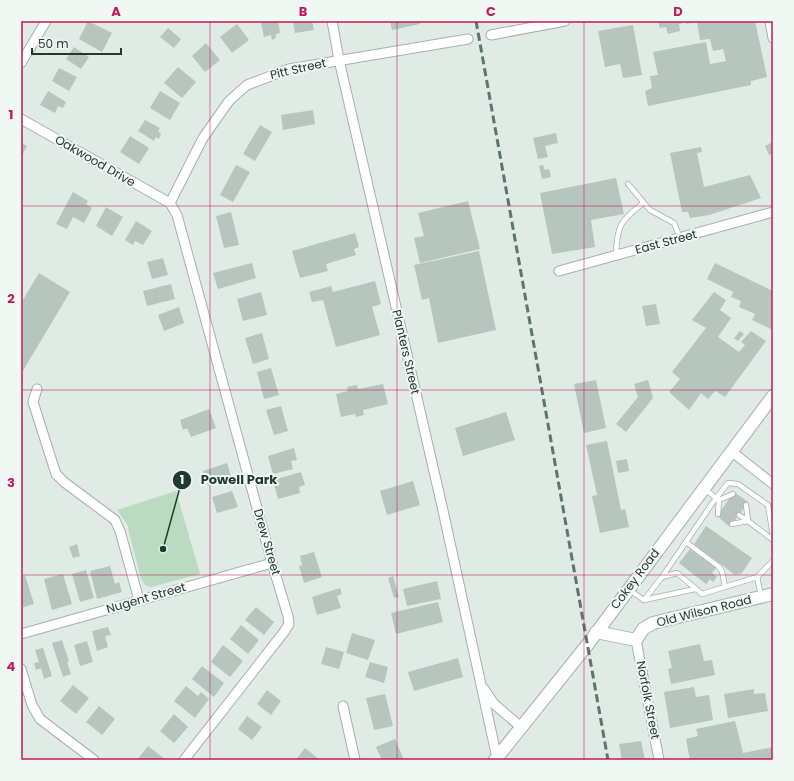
<svg xmlns="http://www.w3.org/2000/svg" width="794" height="781" viewBox="0 0 794 781" font-family="Poppins,sans-serif">
<style>
.green{fill:#badbbf}
.building{fill:#b6c5be}
.lines{fill:none;stroke-linecap:round;stroke-linejoin:round}
.service-casing{stroke:#a3b2ab;stroke-width:6}
.minor-casing{stroke:#a3b2ab;stroke-width:11}
.tertiary-casing{stroke:#a3b2ab;stroke-width:14}
.service{stroke:#fff;stroke-width:4.5}
.minor{stroke:#fff;stroke-width:9}
.tertiary{stroke:#fff;stroke-width:12}
.rail{stroke:#5c766c;stroke-width:3;stroke-dasharray:8 4;stroke-linecap:butt}
.grid{fill:none;stroke:#c2185b;stroke-width:1;stroke-opacity:0.55}
.labels{text-anchor:middle;stroke-width:4;stroke-linejoin:round;paint-order:stroke}
.street-label{font-size:12px;fill:#213a31;stroke:#f1f7f3}
.leader{fill:none;stroke:#213a31;stroke-width:1.5}
.callout-dot{fill:#213a31;stroke:#f1f7f3;stroke-width:1.5}
.mark-label{font-size:12px;text-anchor:middle;font-weight:bold;fill:#fff}
.callout-label{font-size:13px;text-anchor:middle;font-weight:bold;fill:#213a31;stroke:#f1f7f3;stroke-width:4;stroke-linejoin:round;paint-order:stroke}
.neatline{fill:none;stroke:#c2185b;stroke-width:1.5}
.grid-label{font-size:13px;text-anchor:middle;font-weight:bold;fill:#c2185b}
</style>
<rect width="100%" height="100%" fill="#e0ebe5"/>
<path class="green" d="M176 491 200 574 151 587 145 585 141 579 127 524 117 510Z"/>
<g class="building">
<path d="M88 21 112 33 102 52 79 39Z"/>
<path d="M278 21 280 33 276 34V38L272 40 271 35 264 37 261 23Z"/>
<path d="M293 21H312L314 30 295 33Z"/>
<path d="M390 21H419L420 24 392 30Z"/>
<path d="M664 21H683V23L679 24 680 31 668 34 666 27 660 28 658 22Z"/>
<path d="M685 21H755L767 77 751 81V85L648 106 645 91 652 88 650 76 658 75 653 52 706 42 710 64 726 61 723 49 713 51 710 39 700 40 697 22 686 24Z"/>
<path d="M237 24 249 40 232 53 220 37Z"/>
<path d="M633 25 642 75 623 78 620 64 605 67 598 31Z"/>
<path d="M168 28 181 39 174 48 160 37Z"/>
<path d="M206 43 220 60 205 72 192 56Z"/>
<path d="M74 47 89 57 81 69 66 59Z"/>
<path d="M178 67 196 82 182 98 164 83Z"/>
<path d="M59 68 77 77 69 91 52 81Z"/>
<path d="M48 91 66 102 63 108 58 106 55 113 40 105Z"/>
<path d="M160 91 180 103 170 120 150 108Z"/>
<path d="M313 110 315 124 283 130 281 115Z"/>
<path d="M145 120 160 128 158 131 161 134 159 139 156 137 154 141 138 131Z"/>
<path d="M260 125 272 132 255 161 243 154Z"/>
<path d="M556 133 558 143 545 146 548 157 538 159 533 138Z"/>
<path d="M130 136 149 148 139 164 120 152Z"/>
<path d="M773 142V153L769 155 765 146Z"/>
<path d="M21 143 27 146 21 157Z"/>
<path d="M701 147 702 152 697 153 704 187 750 175 761 198 709 215 690 218 688 212H682L670 153Z"/>
<path d="M236 165 250 172 233 202 220 195Z"/>
<path d="M543 165 545 170 549 169 551 177 542 179 539 166Z"/>
<path d="M616 178 624 214 591 220 595 247 552 254 540 193Z"/>
<path d="M73 192 88 201 86 204 92 208 84 223 73 217 67 229 56 224Z"/>
<path d="M468 201 480 249 420 263 414 238 424 236 418 213Z"/>
<path d="M106 207 123 217 112 236 96 226Z"/>
<path d="M231 212 239 245 224 248 216 216Z"/>
<path d="M136 221 152 231 143 245 135 241 133 245 125 240Z"/>
<path d="M355 233 359 247 354 249 356 255 326 264 328 271 300 278 292 251Z"/>
<path d="M479 251 496 330 438 343 429 298 422 300 414 265Z"/>
<path d="M163 258 168 275 152 279 147 262Z"/>
<path d="M252 263 256 278 218 289 213 273Z"/>
<path d="M715 263 773 291V330L752 320 755 314 739 307 741 301 731 297 733 292 707 279Z"/>
<path d="M39 273 70 292 21 374V303Z"/>
<path d="M375 281 381 304 372 307 380 335 336 347 323 300 312 302 309 292 331 286 333 292Z"/>
<path d="M171 284 175 299 147 306 143 291Z"/>
<path d="M261 292 267 315 243 321 237 299Z"/>
<path d="M714 292 726 300 720 310 731 318 718 337 739 352 745 345 741 342 751 331 766 341 725 397 715 391 708 399 701 393 689 410 669 392 680 379 672 372 706 328 692 320Z"/>
<path d="M656 304 660 324 646 326 642 306Z"/>
<path d="M179 307 184 323 164 331 158 315Z"/>
<path d="M740 331 744 334 738 341 734 338Z"/>
<path d="M262 333 269 359 253 364 245 338Z"/>
<path d="M271 368 279 395 264 399 257 372Z"/>
<path d="M596 380 606 428 584 433 574 384Z"/>
<path d="M648 380 653 398 626 432 616 424 638 397 634 384Z"/>
<path d="M383 384 388 404 363 410 364 415 356 417 355 414 341 417 336 394 348 391 347 387 357 385 358 389Z"/>
<path d="M281 406 288 431 274 435 266 410Z"/>
<path d="M209 409 216 428 191 437 187 428 183 430 180 420Z"/>
<path d="M506 412 515 440 463 456 455 428Z"/>
<path d="M607 441 621 510 625 509 629 527 600 533 592 496 597 495 586 445Z"/>
<path d="M294 448 297 460 291 461 293 469 273 474 268 456Z"/>
<path d="M627 459 629 471 618 473 616 461Z"/>
<path d="M227 463 232 479 208 486 203 471Z"/>
<path d="M301 472 305 485 299 487 300 493 278 499 273 480Z"/>
<path d="M413 481 420 505 387 515 380 491Z"/>
<path d="M232 491 238 507 217 513 212 497Z"/>
<path d="M734 492 748 502 730 527 717 516Z"/>
<path d="M706 526 752 558 742 573 735 575 694 544Z"/>
<path d="M77 544 80 556 73 558 69 547Z"/>
<path d="M690 549 716 568 712 573 717 577 713 582 710 579 706 584 679 563Z"/>
<path d="M314 552 322 577 304 583 299 566 302 565 300 556Z"/>
<path d="M110 566 115 584 119 582 122 592 97 599 90 571Z"/>
<path d="M86 570 94 598 80 602 72 574Z"/>
<path d="M63 574 72 604 52 610 44 579Z"/>
<path d="M25 575 34 604 21 608V577Z"/>
<path d="M393 576 399 597 394 598 388 578Z"/>
<path d="M437 581 441 599 407 606 403 589Z"/>
<path d="M340 588 342 594 337 596 341 608 317 615 312 597Z"/>
<path d="M438 602 443 622 396 634 391 613Z"/>
<path d="M256 607 274 622 264 635 245 620Z"/>
<path d="M241 625 259 640 248 654 230 639Z"/>
<path d="M108 627 111 635 105 636 108 647 97 651 92 631Z"/>
<path d="M352 633 375 640 368 660 346 653Z"/>
<path d="M62 640 69 661 67 662 71 674 63 677 52 643Z"/>
<path d="M87 641 93 662 80 666 74 645Z"/>
<path d="M700 644 704 661 712 660 715 675 671 684 668 669 672 668 668 651Z"/>
<path d="M223 645 243 661 230 677 211 662Z"/>
<path d="M326 647 344 652 339 669 321 664Z"/>
<path d="M43 648 52 676 44 679 41 668 36 670 34 663 39 662 35 650Z"/>
<path d="M458 658 463 677 414 691 408 672Z"/>
<path d="M370 662 388 667 384 683 365 677Z"/>
<path d="M202 666 224 683 214 697 192 679Z"/>
<path d="M73 685 89 698 76 714 60 701Z"/>
<path d="M186 686 198 696 201 692 209 699 195 718 174 701Z"/>
<path d="M694 687 696 697 709 695 713 720 670 728 664 692Z"/>
<path d="M754 689V694L765 693 768 711 728 718 724 694Z"/>
<path d="M267 690 281 701 271 715 257 704Z"/>
<path d="M385 694 393 726 374 730 366 698Z"/>
<path d="M99 706 115 719 102 735 86 722Z"/>
<path d="M174 714 188 727 174 743 160 731Z"/>
<path d="M247 716 262 727 252 740 238 729Z"/>
<path d="M735 721 743 753 773 747V760H690L686 739 698 736 696 729Z"/>
<path d="M395 739 404 760H382L376 747Z"/>
<path d="M641 741 645 760H622L619 744Z"/>
<path d="M148 746 165 759 164 760H137Z"/>
<path d="M305 748 320 760H296Z"/>
</g>
<g class="lines">
<g class="service-casing">
<g id="service">
<path d="M628 184 650 210 674 223 680 238"/>
<path d="M616 255C617 225 620 222 643 203"/>
<path d="M705 489 716 498 728 483 738 484 768 505 773 536"/>
<path d="M719 500 733 494"/>
<path d="M746 505 748 521"/>
<path d="M739 515 748 521"/>
<path d="M732 524 748 521 773 540"/>
<path d="M686 542 718 566 722 571 725 587"/>
<path d="M662 577 716 498 719 500 718 514"/>
<path d="M757 577 773 561"/>
<path d="M629 590 644 600 662 577 677 573 702 594 757 577 761 595"/>
<path d="M644 600 695 589"/>
</g>
</g>
<g class="minor-casing">
<g id="minor">
<path d="M332 21 339 60 442 506 497 758"/>
<path d="M770 21 773 38"/>
<path d="M491 35 565 21"/>
<path d="M21 63 46 21"/>
<path d="M21 119 170 203 177 215 272 563 288 616 289 624 284 632 184 760"/>
<path d="M170 203 203 138 229 101 247 85 289 69 468 39"/>
<path d="M559 271 773 212"/>
<path d="M37 389 33 402 56 474 64 482 115 520 120 531 139 600"/>
<path d="M731 451 773 484"/>
<path d="M21 634 272 563"/>
<path d="M636 640 659 760"/>
<path d="M21 669 32 705 40 719 94 760"/>
<path d="M484 689 494 704 521 727"/>
<path d="M343 706 355 760"/>
</g>
</g>
<g class="tertiary-casing">
<g id="tertiary">
<path d="M596 632 636 640 643 629 653 623 773 594"/>
<path d="M495 760 588 644 773 396"/>
</g>
</g>
<use href="#service" class="service"/>
<use href="#minor" class="minor"/>
<use href="#tertiary" class="tertiary"/>
<path class="rail" d="M476 21 608 760"/>
</g>
<path class="grid" d="M210 21V760M397 21V760M584 21V760M21 206H773M21 390H773M21 575H773"/>
<g class="labels">
<g class="street-label">
<text transform="translate(298 69) rotate(-13)" y="4">Pitt Street</text>
<text transform="translate(95 161) rotate(30)" y="4">Oakwood Drive</text>
<text transform="translate(666 242) rotate(-15)" y="4">East Street</text>
<text transform="translate(406 352) rotate(77)" y="4">Planters Street</text>
<text transform="translate(267 542) rotate(74)" y="4">Drew Street</text>
<text transform="translate(635 579) rotate(-53)" y="4">Cokey Road</text>
<text transform="translate(146 598) rotate(-16)" y="4">Nugent Street</text>
<text transform="translate(704 611) rotate(-14)" y="4">Old Wilson Road</text>
<text transform="translate(648 700) rotate(79)" y="4">Norfolk Street</text>
</g>
</g>
<path class="leader" d="M163 549L182 480"/>
<g class="callout-dot">
<circle cx="163" cy="549" r="4"/>
<circle cx="182" cy="480" r="10"/>
</g>
<g class="mark-label">
<text x="182" y="484">1</text>
</g>
<g class="callout-label">
<text x="239" y="484">Powell Park</text>
</g>
<rect width="794" height="781" fill="none" stroke="#f1f7f3" stroke-width="44"/>
<path d="M32 48v6h89v-6" fill="none" stroke="#213a31" stroke-width="2"/>
<text x="38" y="48" font-size="12" fill="#213a31" stroke="#f1f7f3" stroke-width="3" paint-order="stroke">50 m</text>
<rect x="22" y="22" width="750" height="737" class="neatline"/>
<g class="grid-label">
<text x="116" y="16">A</text>
<text x="303" y="16">B</text>
<text x="491" y="16">C</text>
<text x="678" y="16">D</text>
<text x="11" y="119">1</text>
<text x="11" y="303">2</text>
<text x="11" y="487">3</text>
<text x="11" y="671">4</text>
</g>
</svg>
